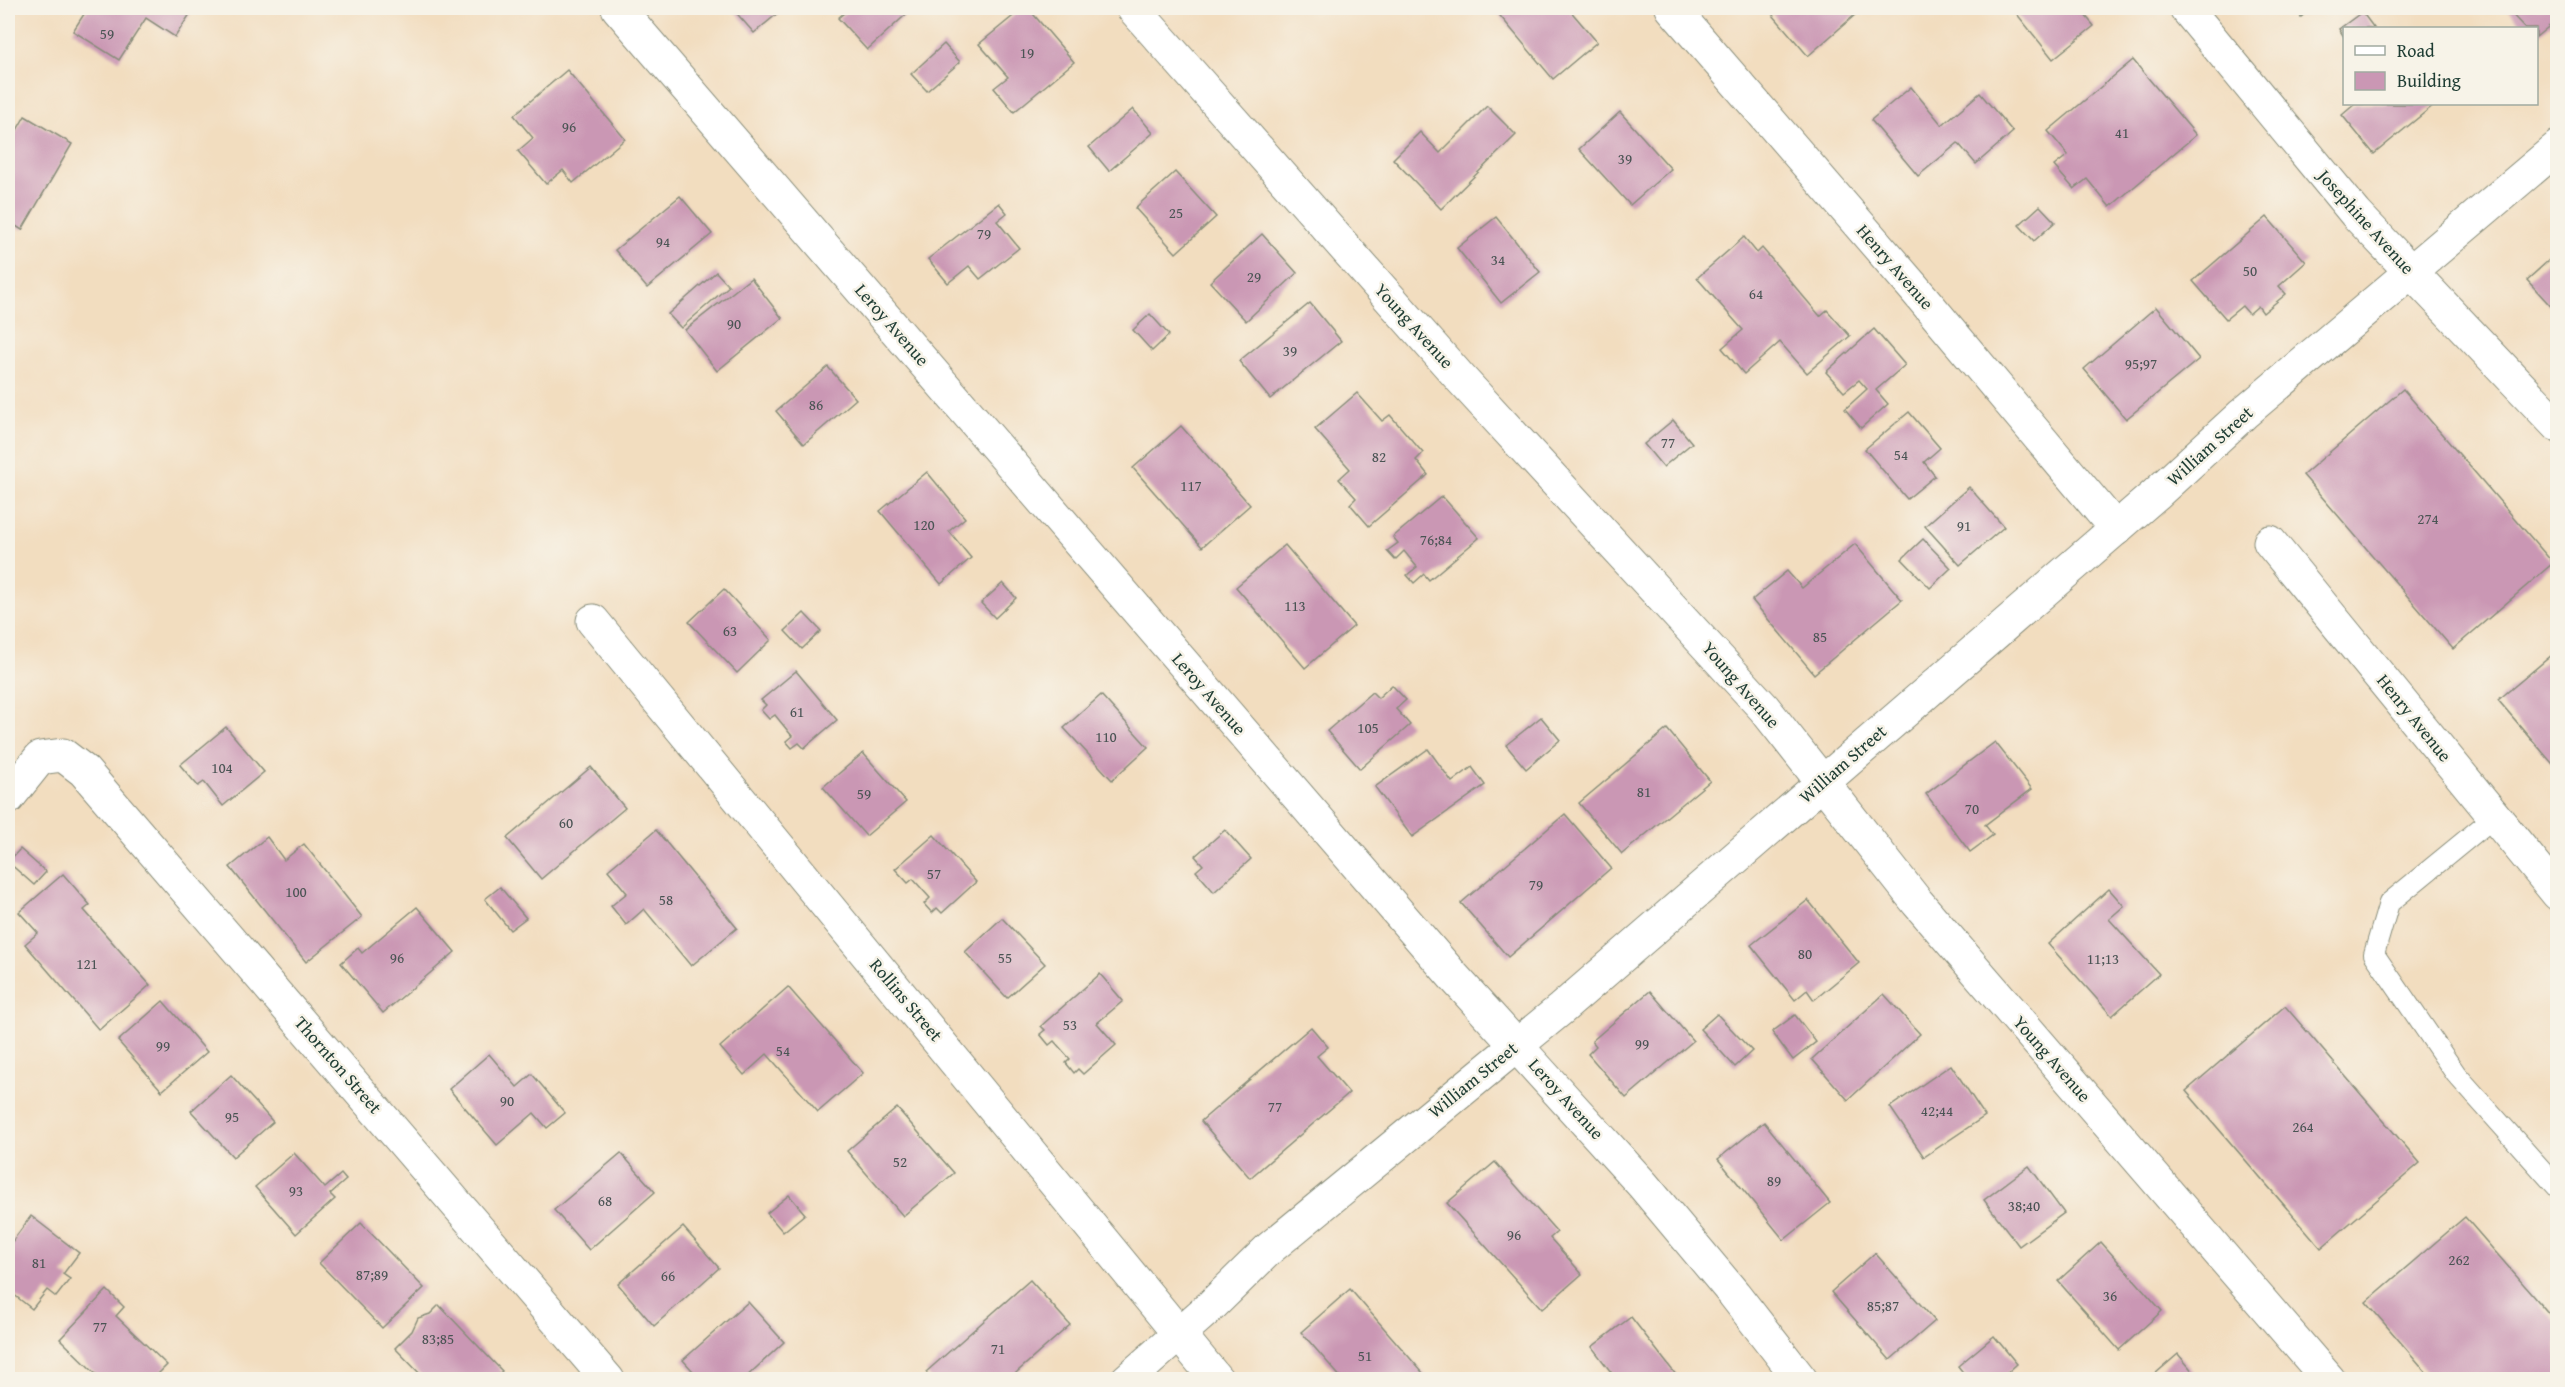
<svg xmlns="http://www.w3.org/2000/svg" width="2565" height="1387" viewBox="0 0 2565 1387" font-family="'Gentium Book Plus',serif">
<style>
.building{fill:#ca97b4}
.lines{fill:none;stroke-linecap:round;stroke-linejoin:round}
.service-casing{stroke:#888d7a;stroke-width:22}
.minor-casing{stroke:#888d7a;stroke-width:35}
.service{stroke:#fff;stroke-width:20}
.minor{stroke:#fff;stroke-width:33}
.labels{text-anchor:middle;stroke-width:5;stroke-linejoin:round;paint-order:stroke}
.number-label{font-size:15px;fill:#4a5454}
.street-label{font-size:18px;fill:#1f3d34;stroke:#f7f3e8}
</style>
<rect width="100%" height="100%" fill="#f7f3e8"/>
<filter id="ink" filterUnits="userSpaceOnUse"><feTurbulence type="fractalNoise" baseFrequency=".0167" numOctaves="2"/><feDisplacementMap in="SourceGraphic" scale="12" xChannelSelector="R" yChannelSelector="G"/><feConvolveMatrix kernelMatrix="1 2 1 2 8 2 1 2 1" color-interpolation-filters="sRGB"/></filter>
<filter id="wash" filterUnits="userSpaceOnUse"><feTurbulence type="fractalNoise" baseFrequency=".008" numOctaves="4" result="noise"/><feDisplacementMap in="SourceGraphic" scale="24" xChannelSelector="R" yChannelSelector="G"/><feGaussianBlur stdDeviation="1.35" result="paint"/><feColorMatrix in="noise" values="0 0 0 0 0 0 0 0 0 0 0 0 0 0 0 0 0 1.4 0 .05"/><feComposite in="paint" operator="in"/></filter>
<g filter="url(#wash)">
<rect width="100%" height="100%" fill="#f2ddbf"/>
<g id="blocks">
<g class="building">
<path d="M88 8H194L175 37 146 18 119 60 73 31Z"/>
<path d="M732 8H784L754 33Z"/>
<path d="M850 8H913L867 50 838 18Z"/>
<path d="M1023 8H1028L1074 62 1014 112 994 88 1008 77 979 44Z"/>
<path d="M1499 8H1568L1597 42 1553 79 1496 11Z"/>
<path d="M1767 8H1850L1856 14 1808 56Z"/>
<path d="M2012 8H2079L2094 26 2053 59Z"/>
<path d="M2293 8H2312L2301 17Z"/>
<path d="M2506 8H2558V19L2536 37V28H2525Z"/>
<path d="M2362 12 2374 28H2344V37L2339 29Z"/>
<path d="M944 44 960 62 927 91 911 74Z"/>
<path d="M2133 60 2196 135 2110 207 2087 179 2074 189 2054 166 2068 155 2048 131Z"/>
<path d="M567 70 625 139 573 183 563 170 546 184 518 151 533 138 514 115Z"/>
<path d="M1911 87 1942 125 1980 93 2013 132 1976 164 1958 143 1918 176 1871 120Z"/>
<path d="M2355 104H2435L2374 154 2342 115Z"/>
<path d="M1487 106 1516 135 1441 209 1393 159 1420 132 1440 153Z"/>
<path d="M1133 109 1153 133 1109 171 1089 147Z"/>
<path d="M1620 112 1671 169 1630 205 1579 149Z"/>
<path d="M25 116 72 144 22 230 8 221V146Z"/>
<path d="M1175 172 1216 217 1176 253 1135 208Z"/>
<path d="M680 196 712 234 647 288 615 250Z"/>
<path d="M999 203 1007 213 997 221 1019 248 980 279 969 266 948 283 928 259Z"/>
<path d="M2040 206 2055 222 2034 241 2019 225Z"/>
<path d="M1496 217 1540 272 1501 303 1457 248Z"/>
<path d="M2267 217 2306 262 2279 286 2286 294 2263 313 2258 306 2249 314 2242 306 2226 319 2193 281Z"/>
<path d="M1262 234 1297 273 1246 321 1210 282Z"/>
<path d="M1744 237 1757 253 1762 248 1820 316 1827 310 1850 336 1807 373 1780 342 1744 374 1722 348 1743 330 1697 278Z"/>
<path d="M2558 252V314L2527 280Z"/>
<path d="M716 272 729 286 681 328 668 314Z"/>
<path d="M751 278 782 318 717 371 685 330Z"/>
<path d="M1310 303 1341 341 1270 399 1239 361Z"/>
<path d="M2156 307 2199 359 2126 419 2084 369Z"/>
<path d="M1150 314 1169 335 1152 351 1133 330Z"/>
<path d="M1874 329 1905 365 1876 390 1888 404 1861 428 1845 409 1867 389 1859 380 1844 392 1826 372Z"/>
<path d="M828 367 856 399 804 444 776 411Z"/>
<path d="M2403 389 2553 563 2453 649 2303 475Z"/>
<path d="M1357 393 1382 421 1390 415 1423 453 1416 460 1428 475 1369 526 1350 504 1356 498 1339 479 1350 469 1315 429Z"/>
<path d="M1909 412 1940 448 1924 462 1935 476 1907 499 1865 449Z"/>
<path d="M1673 420 1692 443 1663 467 1644 444Z"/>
<path d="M1181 426 1250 505 1202 547 1133 468Z"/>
<path d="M927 472 965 518 949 531 971 558 941 584 880 511Z"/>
<path d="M1969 487 2004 527 1960 565 1925 526Z"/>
<path d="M1442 496 1479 538 1429 580 1424 574 1414 583 1407 575 1417 567 1404 551 1395 560 1387 551 1398 543 1393 537Z"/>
<path d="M1923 539 1951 568 1930 588 1902 559Z"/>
<path d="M1855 544 1902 600 1814 674 1752 600 1787 571 1802 588Z"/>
<path d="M1285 545 1354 626 1305 668 1236 587Z"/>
<path d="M1003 583 1016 598 995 618 981 603Z"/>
<path d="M724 589 771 640 737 673 689 622Z"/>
<path d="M804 613 821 631 802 649 785 631Z"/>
<path d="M2558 650V770L2498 700Z"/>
<path d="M796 671 837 720 804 748 799 743 792 748 786 741 792 736 775 715 769 719 761 710 766 705 761 700Z"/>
<path d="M1392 685 1406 700 1396 709 1410 725 1360 769 1327 731 1372 692 1378 698Z"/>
<path d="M1101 695 1148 747 1112 780 1064 728Z"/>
<path d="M1541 717 1560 740 1526 769 1506 745Z"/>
<path d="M226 727 264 772 223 806 204 782 198 786 180 765Z"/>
<path d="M1667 729 1710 781 1622 854 1579 803Z"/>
<path d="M1995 742 2032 789 1985 825 1993 835 1970 852 1926 794Z"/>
<path d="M1428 749 1452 782 1472 767 1485 785 1412 837 1375 787Z"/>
<path d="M863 753 906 802 866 836 823 787Z"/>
<path d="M591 767 625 808 541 879 507 838Z"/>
<path d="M1565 814 1611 868 1508 957 1461 903Z"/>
<path d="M656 830 737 928 691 966 644 909 626 925 611 906 627 893 608 870Z"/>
<path d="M1225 830 1251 859 1214 892 1196 871 1203 865 1195 856Z"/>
<path d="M934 835 976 882 942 913 937 908 932 913 924 904 930 898 913 879 908 883 895 869Z"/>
<path d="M267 837 284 860 304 844 362 917 306 962 230 867Z"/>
<path d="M20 849 46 872 34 885 8 862Z"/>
<path d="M63 874 90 905 84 910 150 985 99 1030 25 944 38 933 19 912Z"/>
<path d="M500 887 526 918 510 930 485 899Z"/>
<path d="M2109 889 2124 906 2109 919 2159 974 2112 1016 2048 944Z"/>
<path d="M1808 900 1859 963 1814 1000 1807 990 1795 1000 1751 945Z"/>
<path d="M417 907 455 952 383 1013 341 963 358 948 362 953Z"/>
<path d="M1002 918 1045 964 1007 998 965 952Z"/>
<path d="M1100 974 1123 1001 1097 1023 1116 1045 1083 1074 1078 1069 1074 1073 1066 1063 1070 1059 1054 1041 1049 1045 1040 1034 1045 1030 1041 1026Z"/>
<path d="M788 987 863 1073 818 1112 767 1054 744 1075 720 1047Z"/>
<path d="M1650 991 1693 1041 1626 1098 1588 1054 1596 1046 1592 1041Z"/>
<path d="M1884 994 1920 1034 1848 1100 1812 1059Z"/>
<path d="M163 1001 207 1052 162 1091 118 1041Z"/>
<path d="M2285 1006 2420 1163 2321 1248 2186 1091Z"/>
<path d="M1717 1014 1752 1051 1735 1067 1700 1029Z"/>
<path d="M1795 1015 1816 1042 1793 1060 1772 1032Z"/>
<path d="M1311 1027 1328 1047 1317 1056 1349 1093 1250 1178 1201 1121Z"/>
<path d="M489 1054 517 1087 532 1074 565 1113 547 1128 534 1113 497 1145 449 1089Z"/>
<path d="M1951 1065 1985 1116 1924 1157 1890 1107Z"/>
<path d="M231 1075 273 1122 233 1157 191 1111Z"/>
<path d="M897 1108 954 1173 903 1216 847 1151Z"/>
<path d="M1764 1122 1830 1203 1784 1240 1718 1159Z"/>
<path d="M294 1153 325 1188 341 1174 346 1180 330 1194 335 1199 296 1234 255 1187Z"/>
<path d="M621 1153 655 1192 589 1250 554 1210Z"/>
<path d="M1495 1162 1557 1232 1550 1238 1582 1274 1542 1309 1447 1203Z"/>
<path d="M2029 1166 2064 1213 2019 1246 1984 1200Z"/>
<path d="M789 1195 805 1214 783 1232 767 1213Z"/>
<path d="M31 1216 79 1253 63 1274 70 1279 56 1297 47 1290 32 1309 8 1290V1247Z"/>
<path d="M2465 1217 2558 1324V1380H2433L2366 1302Z"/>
<path d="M361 1223 424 1288 382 1328 319 1263Z"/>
<path d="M683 1227 719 1268 654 1326 618 1284Z"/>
<path d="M2101 1242 2162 1311 2119 1350 2058 1281Z"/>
<path d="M1875 1253 1935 1321 1890 1360 1831 1292Z"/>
<path d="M1030 1280 1070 1325 1008 1380H932L926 1372Z"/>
<path d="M1350 1289 1429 1380H1343L1301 1332Z"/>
<path d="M107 1290 124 1307 116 1316 167 1365 152 1380H102L60 1339Z"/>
<path d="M748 1302 784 1342 743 1380H701L683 1360Z"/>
<path d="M439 1305 502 1371 493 1380H426L395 1348 412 1331 418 1318 430 1314Z"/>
<path d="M1631 1317 1680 1380H1617L1592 1347Z"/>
<path d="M1994 1336 2017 1364 1999 1380H1969L1958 1366Z"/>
<path d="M2178 1354 2200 1380H2148Z"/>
</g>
</g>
</g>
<g filter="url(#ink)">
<use href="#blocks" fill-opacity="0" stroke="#888d7a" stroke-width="1.5"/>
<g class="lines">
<g class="service-casing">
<path id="service" d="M2494 817 2389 903 2374 954 2456 1074 2558 1188"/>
</g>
<g class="minor-casing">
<g id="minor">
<path d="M618 8 1453 976 1643 1185 1734 1294 1801 1380"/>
<path d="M1133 8 1462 380 1764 708 1917 902 2329 1380"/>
<path d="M1672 8 1914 288 2116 529"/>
<path d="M2186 8 2356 214 2558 426"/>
<path d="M2270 542 2558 894"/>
<path d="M593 621 1217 1380"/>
<path d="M8 798 40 758 63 755 84 771 608 1380"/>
<path d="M1127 1380 1212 1305 1270 1248 1561 1009 2156 494 2243 414 2558 147"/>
</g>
</g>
<use href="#service" class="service"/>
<use href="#minor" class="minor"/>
</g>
</g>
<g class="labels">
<g class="number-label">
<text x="107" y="39">59</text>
<text x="1027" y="58">19</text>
<text x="569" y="132">96</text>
<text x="2122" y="138">41</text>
<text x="1625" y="164">39</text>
<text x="1176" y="218">25</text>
<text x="984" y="239">79</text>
<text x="663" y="247">94</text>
<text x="1498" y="265">34</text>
<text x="2250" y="276">50</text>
<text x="1254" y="282">29</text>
<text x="1756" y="299">64</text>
<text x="734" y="329">90</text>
<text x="1290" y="356">39</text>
<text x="2141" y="369">95;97</text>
<text x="816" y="410">86</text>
<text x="1668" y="448">77</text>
<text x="1901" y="460">54</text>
<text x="1379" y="462">82</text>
<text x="1191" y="491">117</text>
<text x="2428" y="524">274</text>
<text x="924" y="530">120</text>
<text x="1964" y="531">91</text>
<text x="1436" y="545">76;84</text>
<text x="1295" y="611">113</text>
<text x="730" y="636">63</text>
<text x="1820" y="642">85</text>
<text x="797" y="717">61</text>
<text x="1368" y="733">105</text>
<text x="1106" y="742">110</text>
<text x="222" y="773">104</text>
<text x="1644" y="797">81</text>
<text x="864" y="799">59</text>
<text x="1972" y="814">70</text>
<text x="566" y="828">60</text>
<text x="934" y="879">57</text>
<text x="1536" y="890">79</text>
<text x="296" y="897">100</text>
<text x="666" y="905">58</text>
<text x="1805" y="959">80</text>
<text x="397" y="963">96</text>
<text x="1005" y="963">55</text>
<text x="2103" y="964">11;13</text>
<text x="87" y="969">121</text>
<text x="1070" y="1030">53</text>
<text x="1642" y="1049">99</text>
<text x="163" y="1051">99</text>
<text x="783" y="1056">54</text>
<text x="507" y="1106">90</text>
<text x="1275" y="1112">77</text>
<text x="1937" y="1116">42;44</text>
<text x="232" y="1122">95</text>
<text x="2303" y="1132">264</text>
<text x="900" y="1167">52</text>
<text x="1774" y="1186">89</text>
<text x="296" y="1196">93</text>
<text x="605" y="1206">68</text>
<text x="2024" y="1211">38;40</text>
<text x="1514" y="1240">96</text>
<text x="2459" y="1265">262</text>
<text x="39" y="1268">81</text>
<text x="372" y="1280">87;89</text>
<text x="668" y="1281">66</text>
<text x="2110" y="1301">36</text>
<text x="1883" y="1311">85;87</text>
<text x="100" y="1332">77</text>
<text x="438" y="1344">83;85</text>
<text x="998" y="1354">71</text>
<text x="1365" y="1361">51</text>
</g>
<g class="street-label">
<text transform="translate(2366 222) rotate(48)" y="6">Josephine Avenue</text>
<text transform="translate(1895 267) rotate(49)" y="6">Henry Avenue</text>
<text transform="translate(892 325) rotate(49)" y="6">Leroy Avenue</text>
<text transform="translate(1414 326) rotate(48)" y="6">Young Avenue</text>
<text transform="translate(2210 446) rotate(-42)" y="6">William Street</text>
<text transform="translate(1741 685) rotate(49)" y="6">Young Avenue</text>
<text transform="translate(1209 694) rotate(49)" y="6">Leroy Avenue</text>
<text transform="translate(2414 718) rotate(51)" y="6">Henry Avenue</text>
<text transform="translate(1843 764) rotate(-41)" y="6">William Street</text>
<text transform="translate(906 1000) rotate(50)" y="6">Rollins Street</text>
<text transform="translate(2052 1059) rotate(49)" y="6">Young Avenue</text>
<text transform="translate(338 1065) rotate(49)" y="6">Thornton Street</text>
<text transform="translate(1473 1080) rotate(-39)" y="6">William Street</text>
<text transform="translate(1566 1099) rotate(48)" y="6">Leroy Avenue</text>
</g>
</g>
<rect width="2565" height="1387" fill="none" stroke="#f7f3e8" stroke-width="30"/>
<rect x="2343" y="27" width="195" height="78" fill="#f7f3e8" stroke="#a1aaa0" stroke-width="1.5"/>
<rect x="2355" y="46" width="30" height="9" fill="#ffffff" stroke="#a1aaa0" stroke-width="1.5"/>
<text x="2397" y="57" font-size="18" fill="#1f3d34">Road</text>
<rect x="2355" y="72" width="30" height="18" fill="#ca97b4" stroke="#a1aaa0" stroke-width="1.5"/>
<text x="2397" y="87" font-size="18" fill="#1f3d34">Building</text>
</svg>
